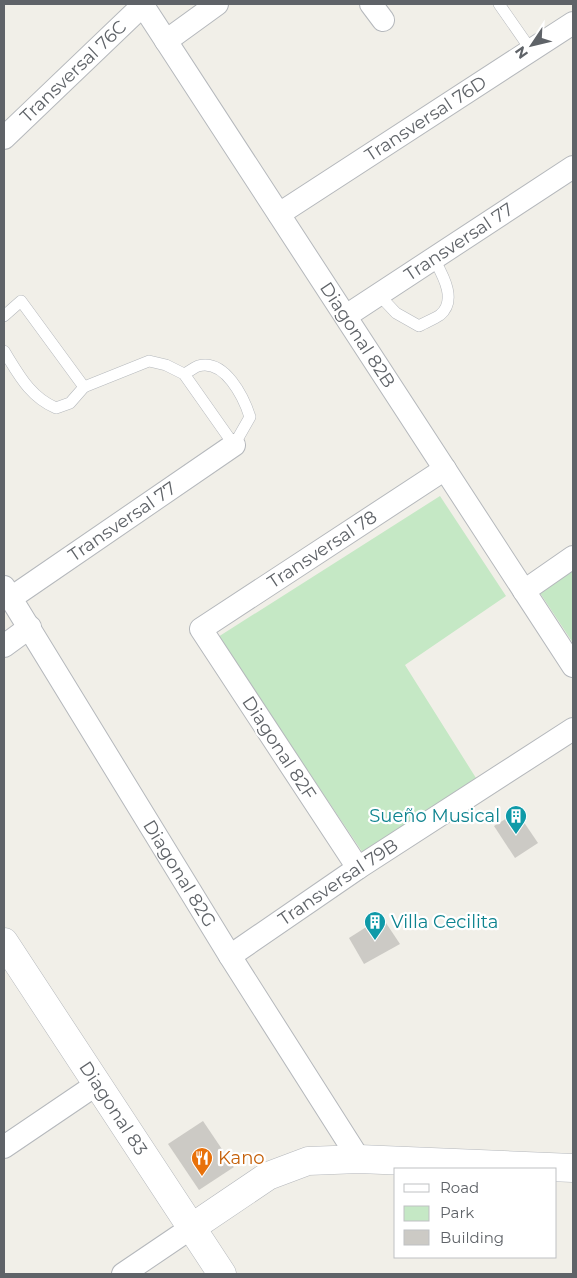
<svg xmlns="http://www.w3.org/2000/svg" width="577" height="1278" viewBox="0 0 577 1278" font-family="Montserrat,sans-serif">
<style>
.green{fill:#c5e8c5}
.building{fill:#cccac5}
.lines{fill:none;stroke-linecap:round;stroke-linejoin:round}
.service-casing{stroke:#b5b8bc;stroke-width:12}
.minor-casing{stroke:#b5b8bc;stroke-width:24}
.tertiary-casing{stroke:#b5b8bc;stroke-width:29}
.service{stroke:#fff;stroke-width:11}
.minor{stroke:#fff;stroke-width:22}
.tertiary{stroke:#fff;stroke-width:28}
.labels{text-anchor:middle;stroke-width:4.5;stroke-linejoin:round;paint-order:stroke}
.street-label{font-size:18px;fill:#5f6368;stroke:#fff}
.culture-label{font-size:18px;fill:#0d838f;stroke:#fff;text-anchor:end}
.food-label{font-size:18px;fill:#c56008;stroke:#fff;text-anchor:start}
</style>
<rect width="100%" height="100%" fill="#f1efe8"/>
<g class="green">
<path d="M440 496 506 596 405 665 476 778 363 853 218 637Z"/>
<path d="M573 568V643L538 590Z"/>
</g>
<g class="building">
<path d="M517 812 538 843 515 858 494 826Z"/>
<path d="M382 917 400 944 364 964 349 938Z"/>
<path d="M203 1121 234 1167 199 1190 168 1144Z"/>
</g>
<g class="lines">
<g class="service-casing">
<g id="service">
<path d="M499 4 531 50"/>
<path d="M379 295 396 313 419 326C426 322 434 319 440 315 458 300 442 274 434 259"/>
<path d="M4 316 21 301 84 387 149 361 166 365 184 374 234 445 250 417C244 398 225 358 198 366 193 368 189 372 184 374"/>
<path d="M4 351C19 375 30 397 56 408L70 403 84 387"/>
</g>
</g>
<g class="minor-casing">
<g id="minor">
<path id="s1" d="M142 4 573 666"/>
<path d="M371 4 383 20"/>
<path d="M166 41 217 4"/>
<path id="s2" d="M4 138 143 5"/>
<path id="s3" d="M279 214 573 23"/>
<path id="s4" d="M346 316 573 167"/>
<path id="s5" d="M4 587 230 956 359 1159"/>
<path d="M524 591 573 557"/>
<path id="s6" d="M11 598 234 445"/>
<path d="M4 646 30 627"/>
<path id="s7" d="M358 868 201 629 445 469"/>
<path id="s8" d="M230 956 358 868 573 729"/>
<path d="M4 1147 97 1084"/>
<path d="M123 1274 191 1228"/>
</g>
</g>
<g class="tertiary-casing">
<g id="tertiary">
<path id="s9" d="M4 942 222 1274"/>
<path d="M191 1228 268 1176 308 1161 359 1159 573 1168"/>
</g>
</g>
<use href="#service" class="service"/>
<use href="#minor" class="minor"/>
<use href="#tertiary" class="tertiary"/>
</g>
<defs>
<g id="building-pin" transform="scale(1.125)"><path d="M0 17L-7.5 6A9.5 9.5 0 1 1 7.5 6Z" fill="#0f9aa8" stroke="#fff"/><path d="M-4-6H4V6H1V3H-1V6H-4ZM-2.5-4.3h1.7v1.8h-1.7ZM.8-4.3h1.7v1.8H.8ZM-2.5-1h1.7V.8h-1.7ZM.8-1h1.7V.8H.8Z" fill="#fff"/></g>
<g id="restaurant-pin" transform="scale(1.125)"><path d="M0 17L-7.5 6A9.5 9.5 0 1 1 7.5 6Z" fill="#e8710a" stroke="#fff"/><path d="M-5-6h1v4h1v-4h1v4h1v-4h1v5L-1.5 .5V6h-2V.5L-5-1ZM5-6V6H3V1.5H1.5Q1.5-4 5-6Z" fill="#fff"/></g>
</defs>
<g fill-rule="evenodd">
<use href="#building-pin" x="516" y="816"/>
<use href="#building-pin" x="375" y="922"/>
<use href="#restaurant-pin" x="202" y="1158"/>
</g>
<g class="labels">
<g class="street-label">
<text dy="6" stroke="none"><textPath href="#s2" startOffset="96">Transversal 76C</textPath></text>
<text dy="6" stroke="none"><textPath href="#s3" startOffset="175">Transversal 76D</textPath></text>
<text dy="6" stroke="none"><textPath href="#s4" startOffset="135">Transversal 77</textPath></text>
<text dy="6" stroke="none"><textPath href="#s1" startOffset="395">Diagonal 82B</textPath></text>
<text dy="6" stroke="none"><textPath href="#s6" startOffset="135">Transversal 77</textPath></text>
<text dy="6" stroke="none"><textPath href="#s7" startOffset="431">Transversal 78</textPath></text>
<text transform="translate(279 748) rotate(57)" y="6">Diagonal 82F</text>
<text dy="6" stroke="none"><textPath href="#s5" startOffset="336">Diagonal 82G</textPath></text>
<text dy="6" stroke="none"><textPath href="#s8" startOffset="131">Transversal 79B</textPath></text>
<text dy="6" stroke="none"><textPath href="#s9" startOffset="199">Diagonal 83</textPath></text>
</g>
<g class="culture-label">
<text x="500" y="822">Sueño Musical</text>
<text x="391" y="928" text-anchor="start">Villa Cecilita</text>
</g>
<g class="food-label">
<text x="218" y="1164">Kano</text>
</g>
</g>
<rect width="577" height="1278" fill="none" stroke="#5f6368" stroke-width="10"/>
<rect x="394" y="1168" width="162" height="90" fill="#ffffff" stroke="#bfc1c3"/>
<rect x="404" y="1184" width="25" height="8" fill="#ffffff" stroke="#bfc1c3"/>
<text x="440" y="1193" font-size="15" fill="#5f6368">Road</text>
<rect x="404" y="1206" width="25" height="15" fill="#c5e8c5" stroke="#bfc1c3"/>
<text x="440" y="1218" font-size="15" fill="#5f6368">Park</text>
<rect x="404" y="1230" width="25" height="15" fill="#cccac5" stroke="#bfc1c3"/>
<text x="440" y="1243" font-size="15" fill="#5f6368">Building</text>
<g transform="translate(532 45) rotate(235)" stroke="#ffffff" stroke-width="4" paint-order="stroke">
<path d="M0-4L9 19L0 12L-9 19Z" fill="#5f6368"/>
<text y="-8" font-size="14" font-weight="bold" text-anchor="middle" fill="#5f6368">N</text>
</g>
</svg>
